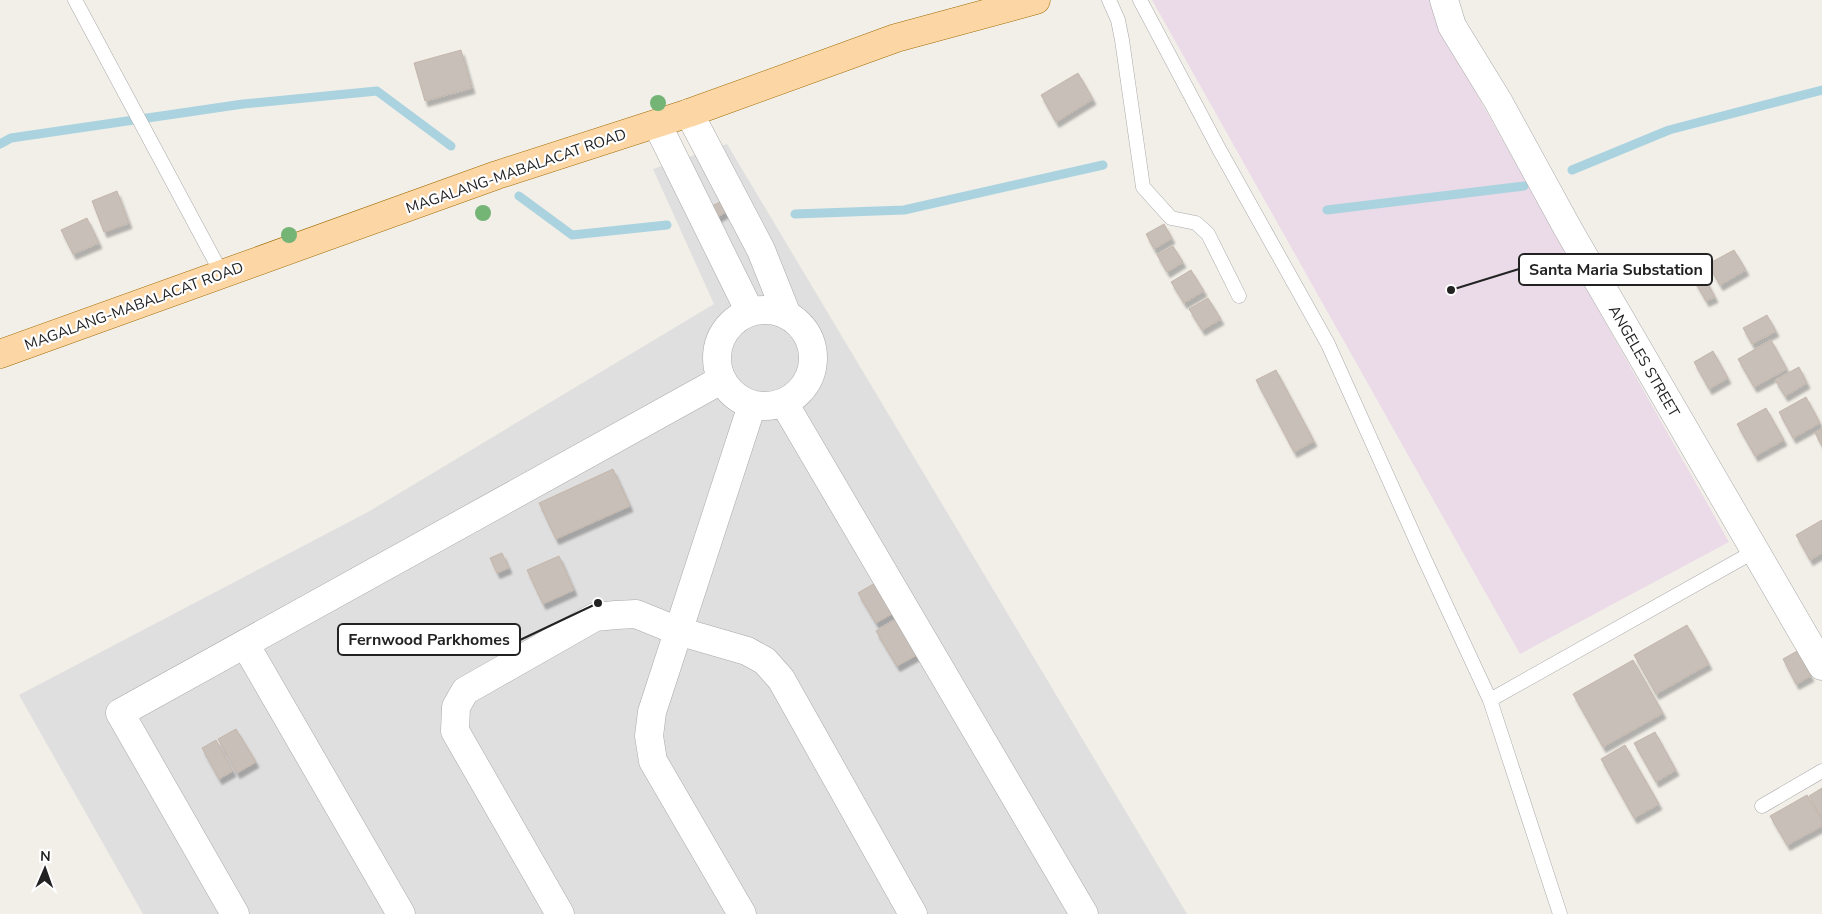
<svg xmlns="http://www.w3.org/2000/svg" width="1822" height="914" viewBox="0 0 1822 914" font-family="'Nunito Sans',sans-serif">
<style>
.residential{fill:#e0dfdf}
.industrial{fill:#ebdbe8}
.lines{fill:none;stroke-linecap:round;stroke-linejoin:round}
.stream{stroke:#aad3df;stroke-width:9}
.building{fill:#c7bfb8;stroke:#c4b6ab;filter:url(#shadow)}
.service-casing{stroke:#a9a9a9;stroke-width:15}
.minor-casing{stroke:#a9a9a9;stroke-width:29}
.primary-casing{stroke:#a06b00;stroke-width:29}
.service{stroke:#fff;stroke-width:14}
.minor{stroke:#fff;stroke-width:28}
.primary{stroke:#fcd6a4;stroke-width:28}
.tree{fill:#74b475}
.labels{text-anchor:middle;stroke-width:4.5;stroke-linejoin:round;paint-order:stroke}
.street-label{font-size:15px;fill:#222;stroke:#fff}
.leader{fill:none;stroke:#222;stroke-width:2}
.callout-dot{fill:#222;stroke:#fff;stroke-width:2}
.callout{fill:#fff;stroke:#222;stroke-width:2}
.callout-label{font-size:16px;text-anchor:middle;font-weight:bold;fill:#222}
</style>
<defs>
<filter id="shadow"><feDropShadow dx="3" dy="5.5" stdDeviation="1" flood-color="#0004"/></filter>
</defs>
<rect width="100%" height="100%" fill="#f2efe9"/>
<path class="residential" d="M727 144 1187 914H143L19 695 368 512 714 304 653 169Z"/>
<path class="industrial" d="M1152 0H1434L1445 38 1729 542 1520 654Z"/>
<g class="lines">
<g class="stream">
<path d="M0 144 11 138 243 104 377 91 451 146"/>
<path d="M1572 170 1669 130 1822 90"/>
<path d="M519 196 572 235 667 225"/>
<path d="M1327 210 1524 186"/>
<path d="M795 214 904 210 1103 165"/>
</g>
</g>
<g class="building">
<path d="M461 50 472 88 425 101 414 63Z"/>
<path d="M1078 73 1093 99 1056 122 1041 95Z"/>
<path d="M117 191 129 223 104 232 92 201Z"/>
<path d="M722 201 728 211 712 220 706 209Z"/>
<path d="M87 218 99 243 73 254 61 230Z"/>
<path d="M1164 224 1172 238 1154 249 1146 234Z"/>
<path d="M1173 246 1183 262 1167 272 1157 255Z"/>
<path d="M1734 250 1746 270 1720 285 1708 264Z"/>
<path d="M1191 270 1204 291 1184 303 1171 282Z"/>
<path d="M1703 274 1715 297 1706 301 1694 280Z"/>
<path d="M1208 298 1221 319 1202 330 1189 309Z"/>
<path d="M1767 315 1776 331 1752 344 1743 328Z"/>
<path d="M1771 340 1787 369 1754 387 1738 359Z"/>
<path d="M1713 351 1728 378 1709 389 1694 362Z"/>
<path d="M1799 367 1807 383 1785 396 1775 380Z"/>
<path d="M1276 370 1314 441 1294 452 1256 380Z"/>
<path d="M1806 397 1820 423 1793 438 1779 412Z"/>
<path d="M1766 408 1784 440 1755 456 1737 424Z"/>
<path d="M1822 428V446L1815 433Z"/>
<path d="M613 469 630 506 556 539 539 503Z"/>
<path d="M1822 520V553L1810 560 1796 535Z"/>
<path d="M502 553 509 568 497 573 490 558Z"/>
<path d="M559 556 574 590 543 604 527 570Z"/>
<path d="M885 577 904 607 876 623 858 593Z"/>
<path d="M903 615 924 651 897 666 876 631Z"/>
<path d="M1687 625 1709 664 1656 694 1634 655Z"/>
<path d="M1797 651 1811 676 1796 684 1783 659Z"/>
<path d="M1633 660 1663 713 1603 747 1573 694Z"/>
<path d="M236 729 256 762 237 773 218 739Z"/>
<path d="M1655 732 1676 770 1656 782 1634 743Z"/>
<path d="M216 740 233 771 219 779 202 748Z"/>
<path d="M1625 745 1659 804 1634 818 1601 759Z"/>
<path d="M1822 788V818L1809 796Z"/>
<path d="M1807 795 1822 820V826L1787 845 1770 816Z"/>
</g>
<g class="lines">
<g class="service-casing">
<g id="service">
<path d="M75 0 222 274"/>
<path d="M1109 0 1118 20 1122 40 1143 187 1171 218 1196 223 1208 234 1239 296"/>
<path d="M1140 0 1219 149 1328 344 1425 560 1490 700 1560 914"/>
<path d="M1490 700 1755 551"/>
<path d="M1762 806 1822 771"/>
</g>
</g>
<g class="minor-casing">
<g id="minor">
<path d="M1444 0 1452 26 1498 101 1568 229 1822 666"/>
<path d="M689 113 761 250 787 315"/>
<path d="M657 124 750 312"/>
<circle cx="765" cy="358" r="48"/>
<path d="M784 403 1084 914"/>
<path d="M245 644 401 914"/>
<path d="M235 914 120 713 721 380"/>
<path d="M560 914 455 731 456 707 465 691 595 617 616 615 636 614 678 631 747 651 765 661 781 679 913 914"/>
<path d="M742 914 653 761 649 736 652 712 752 405"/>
</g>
</g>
<g class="primary-casing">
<path id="primary" d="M0 354 497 175 689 113 896 38 1036 0"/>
</g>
<use href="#service" class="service"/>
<use href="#minor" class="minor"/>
<use href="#primary" class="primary"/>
</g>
<g class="tree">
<circle cx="658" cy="103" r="8"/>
<circle cx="483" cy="213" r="8"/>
<circle cx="289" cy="235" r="8"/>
</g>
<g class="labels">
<g class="street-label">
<text transform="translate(516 171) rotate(-19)" y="5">MAGALANG-MABALACAT ROAD</text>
<text transform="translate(134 306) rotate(-20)" y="5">MAGALANG-MABALACAT ROAD</text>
<text transform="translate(1644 361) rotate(60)" y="5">ANGELES STREET</text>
</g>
</g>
<path class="leader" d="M1451 290L1519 269M598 603L520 640"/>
<g class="callout-dot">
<circle cx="1451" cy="290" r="5"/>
<circle cx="598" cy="603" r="5"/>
</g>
<g class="callout">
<rect x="1519" y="254" width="193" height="31" rx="5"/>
<rect x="338" y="624" width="182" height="31" rx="5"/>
</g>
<g class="callout-label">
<text x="1616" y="275">Santa Maria Substation</text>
<text x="429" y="645">Fernwood Parkhomes</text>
</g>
<g transform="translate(45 869) rotate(2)" stroke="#ffffff" stroke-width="4" paint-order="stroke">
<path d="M0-4L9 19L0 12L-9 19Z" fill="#222222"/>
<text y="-8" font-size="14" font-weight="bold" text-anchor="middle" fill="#222222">N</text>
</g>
</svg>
